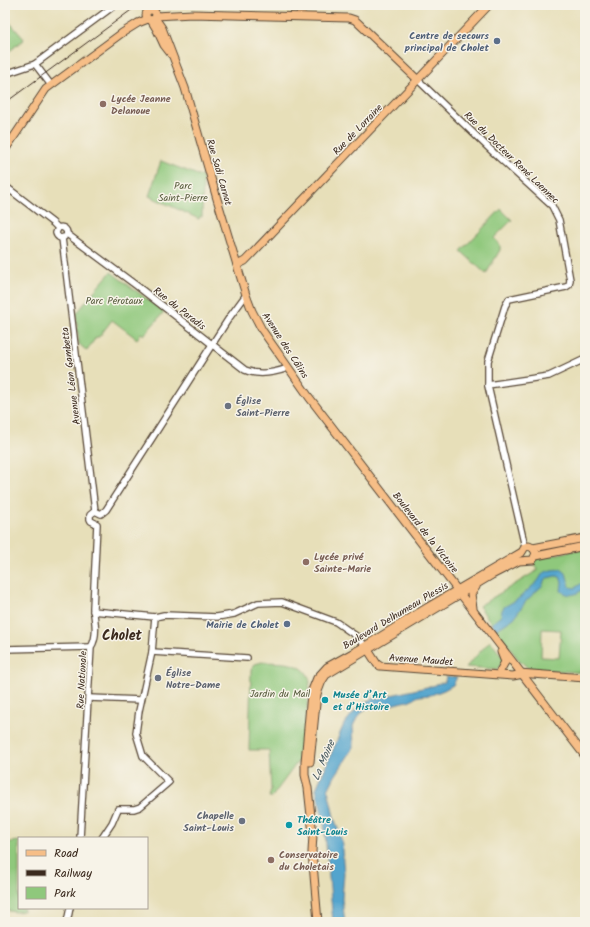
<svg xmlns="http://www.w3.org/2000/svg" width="590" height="927" viewBox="0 0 590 927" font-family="Kalam,sans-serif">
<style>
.green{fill:#8fc87c;stroke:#65794d;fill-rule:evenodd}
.water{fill:#53a4cd;stroke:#476776}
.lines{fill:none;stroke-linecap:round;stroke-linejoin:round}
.minor-casing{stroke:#554535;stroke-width:8}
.major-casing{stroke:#554535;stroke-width:9}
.minor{stroke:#fff;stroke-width:5.5}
.major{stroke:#f6be87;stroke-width:7}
.rail{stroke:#3b2a1e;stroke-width:1}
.service-dot{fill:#5c6f8a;stroke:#f7f3e8;stroke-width:1.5}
.education-dot{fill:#8d6e63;stroke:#f7f3e8;stroke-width:1.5}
.worship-dot{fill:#6b7280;stroke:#f7f3e8;stroke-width:1.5}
.culture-dot{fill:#0f9aa8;stroke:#f7f3e8;stroke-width:1.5}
.labels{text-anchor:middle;stroke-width:3;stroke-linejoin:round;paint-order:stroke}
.service-label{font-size:10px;font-weight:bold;fill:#4e5e75;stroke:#f7f3e8;text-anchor:end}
.education-label{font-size:10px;font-weight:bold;fill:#785e54;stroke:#f7f3e8;text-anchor:start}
.street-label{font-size:10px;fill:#3b2a1e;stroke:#f7f3e8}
.park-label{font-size:10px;fill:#54593a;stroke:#f7f3e8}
.worship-label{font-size:10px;font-weight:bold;fill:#5b616d;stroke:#f7f3e8;text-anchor:start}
.culture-label{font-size:10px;font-weight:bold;fill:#0d838f;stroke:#f7f3e8;text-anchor:start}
.water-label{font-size:11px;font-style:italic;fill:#43555b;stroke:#f7f3e8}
.district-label{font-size:14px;font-weight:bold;fill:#3b2a1e;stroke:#f7f3e8}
</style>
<rect width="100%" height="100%" fill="#f7f3e8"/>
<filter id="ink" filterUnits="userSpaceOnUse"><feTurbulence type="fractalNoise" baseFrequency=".025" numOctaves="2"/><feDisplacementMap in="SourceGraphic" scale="8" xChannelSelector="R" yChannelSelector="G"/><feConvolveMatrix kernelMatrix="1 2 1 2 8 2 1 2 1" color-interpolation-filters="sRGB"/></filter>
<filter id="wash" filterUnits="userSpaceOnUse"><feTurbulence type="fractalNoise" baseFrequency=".012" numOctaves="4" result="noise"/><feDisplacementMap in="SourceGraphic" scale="16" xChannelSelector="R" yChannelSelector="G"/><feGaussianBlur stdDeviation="0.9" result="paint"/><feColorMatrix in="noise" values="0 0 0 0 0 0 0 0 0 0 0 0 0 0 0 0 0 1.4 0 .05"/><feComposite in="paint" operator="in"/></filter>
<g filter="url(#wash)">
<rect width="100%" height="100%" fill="#e7dfb9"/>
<g class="green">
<path d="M5 17 24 39 11 50 5 51Z"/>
<path d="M161 161 203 177 202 217 200 216 199 219 149 196Z"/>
<path d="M501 209 512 220 494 238 500 245V250L486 274 461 251Z"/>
<path d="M111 272 164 312 144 335 141 333 137 339 112 320 99 337H96L87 351 79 344 76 314 96 289Z"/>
<path d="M585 548V673L528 668 518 659 496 630 479 606 538 570 532 561 535 559ZM542 629 561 630 559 658 541 657Z"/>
<path d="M490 641 505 660 497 669 466 667Z"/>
<path d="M262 662C279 663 305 660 310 681L302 752 299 760 272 797H269L271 790 269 750H249L251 670 255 664Z"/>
<path d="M19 841V908H24L23 911 15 912 5 910V843Z"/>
</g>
<g class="water">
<path d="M561 569 566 573 570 587 575 588 585 581V588C577 594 571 598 561 591L562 582 560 577 556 576 547 578 544 581 543 585 527 600 514 618 496 630 491 624 501 616 502 610 504 607 518 599 538 581 543 573 551 570Z"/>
<path d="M446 676 457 677 453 685 444 690 431 695 419 696 408 701 390 705 372 706 364 710 357 718 353 726 354 747 335 776 328 790 334 817 343 845 342 850 344 873 342 899 345 922H333L324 822 316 789 344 724 359 706 373 699 436 685V684L445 682Z"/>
</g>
</g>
<g filter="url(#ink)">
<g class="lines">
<g class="minor-casing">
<g id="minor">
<path d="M35 64 51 85"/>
<path d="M5 74 35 64 115 5"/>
<path d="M418 80 494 153 552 206 559 220 570 280 569 285 566 287 509 299 505 306 488 361V386L525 547"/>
<path d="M5 186 53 223 58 228"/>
<path d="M58 228 56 233C57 237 60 239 64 237"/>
<path d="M58 228C63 226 67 229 67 234"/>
<path d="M67 234 137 286 245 370C259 376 274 373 288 368"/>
<path d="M62 238 95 511"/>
<path d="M488 385 549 376 585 359"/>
<path d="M93 611 155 617 164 615 217 617 234 614 258 603 282 602 336 622 359 638 367 649"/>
<path d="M5 649 91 647"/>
<path d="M152 652 247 658"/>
<path d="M89 698 141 700"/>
<path d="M80 838 91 647C98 637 95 620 93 608L97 524 91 521 90 519V515L95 511 101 514 106 510 229 318 246 295"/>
<path d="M102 838 112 823 118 809H134L140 807 169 782 143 756 136 733 139 711 152 652 155 617"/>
<path d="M67 922 70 908"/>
</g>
</g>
<g class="major-casing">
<g id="major">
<circle cx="151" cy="15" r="5"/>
<path d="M156 16 192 14 349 18 355 20 418 80"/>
<path d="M155 18 162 28 185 88 217 199 246 295 252 311 262 330 309 397 585 756"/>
<path d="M151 20 157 30 164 45 171 54"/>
<path d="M5 150 46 89 122 33 138 23 148 19"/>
<path d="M237 265 245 261 489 5"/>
<path d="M536 556 585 546"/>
<path d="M473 608 471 594 476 587"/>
<path d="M368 650 377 664 380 666 513 676 523 674"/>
<path d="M500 671 505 662 501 652"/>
<path d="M519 673 585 678"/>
<path d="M310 762 317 694 322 681 326 675 492 575 519 561 533 560 536 553 533 548"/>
<path d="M318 922 312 852 313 835 308 788 305 775V762L311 693 317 678 327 667 365 646 428 607 522 552 525 547 529 546 533 548 585 538"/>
</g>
</g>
<use href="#minor" class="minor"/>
<use href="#major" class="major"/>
<path class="rail" d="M5 103 138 5"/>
</g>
</g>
<g class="service-dot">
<circle cx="497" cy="41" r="4"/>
<circle cx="287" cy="624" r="4"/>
</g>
<g class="education-dot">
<circle cx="103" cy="104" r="4"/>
<circle cx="306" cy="562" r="4"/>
<circle cx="271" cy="860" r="4"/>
</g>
<g class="worship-dot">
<circle cx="228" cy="406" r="4"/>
<circle cx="158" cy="678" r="4"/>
<circle cx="242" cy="821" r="4"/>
</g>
<g class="culture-dot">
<circle cx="325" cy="700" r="4"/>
<circle cx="289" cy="825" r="4"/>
</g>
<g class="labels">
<g class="service-label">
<text x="489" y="39">Centre de secours<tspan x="489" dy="12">principal de Cholet</tspan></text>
<text x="279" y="628">Mairie de Cholet</text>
</g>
<g class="education-label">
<text x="111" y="102">Lycée Jeanne<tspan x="111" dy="12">Delanoue</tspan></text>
<text x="314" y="560">Lycée privé<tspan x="314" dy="12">Sainte-Marie</tspan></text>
<text x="279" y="858">Conservatoire<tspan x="279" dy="12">du Choletais</tspan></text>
</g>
<g class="street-label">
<text transform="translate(357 129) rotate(-46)" y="4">Rue de Lorraine</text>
<text transform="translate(512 157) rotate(44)" y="4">Rue du Docteur René Laennec</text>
<text transform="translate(220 172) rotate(74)" y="4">Rue Sadi Carnot</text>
<text transform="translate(180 308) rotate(38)" y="4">Rue du Paradis</text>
<text transform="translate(286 345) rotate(57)" y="4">Avenue des Câlins</text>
<text transform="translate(70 376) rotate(-97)" y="4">Avenue Léon Gambetta</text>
<text transform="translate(426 532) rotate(52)" y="4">Boulevard de la Victoire</text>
<text transform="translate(395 615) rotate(-31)" y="4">Boulevard Delhumeau Plessis</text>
<text transform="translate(421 659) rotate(4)" y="4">Avenue Maudet</text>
<text transform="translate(81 680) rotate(-87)" y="4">Rue Nationale</text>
</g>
<g class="park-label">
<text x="183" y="189">Parc<tspan x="183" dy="12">Saint-Pierre</tspan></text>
<text x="114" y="304">Parc Pérotaux</text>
<text x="280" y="697">Jardin du Mail</text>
</g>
<g class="worship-label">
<text x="236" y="404">Église<tspan x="236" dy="12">Saint-Pierre</tspan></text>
<text x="166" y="676">Église<tspan x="166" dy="12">Notre-Dame</tspan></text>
<text x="234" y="819" text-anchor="end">Chapelle<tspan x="234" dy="12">Saint-Louis</tspan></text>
</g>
<g class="culture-label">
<text x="333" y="698">Musée d’Art<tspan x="333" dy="12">et d’Histoire</tspan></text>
<text x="297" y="823">Théâtre<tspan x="297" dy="12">Saint-Louis</tspan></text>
</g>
<g class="water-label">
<text transform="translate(323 760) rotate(-67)" y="4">La Moine</text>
</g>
<g class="district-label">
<text x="122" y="640">Cholet</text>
</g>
</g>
<rect width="590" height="927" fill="none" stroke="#f7f3e8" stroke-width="20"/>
<rect x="18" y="837" width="130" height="72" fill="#f7f3e8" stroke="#aca397"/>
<rect x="26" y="850" width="20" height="6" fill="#f6be87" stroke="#aca397"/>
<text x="54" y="857" font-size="12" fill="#3b2a1e">Road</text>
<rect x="26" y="870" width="20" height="6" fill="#3b2a1e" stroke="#aca397"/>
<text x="54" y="877" font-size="12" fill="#3b2a1e">Railway</text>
<rect x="26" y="887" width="20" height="12" fill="#8fc87c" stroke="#aca397"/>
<text x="54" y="897" font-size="12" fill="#3b2a1e">Park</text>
</svg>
